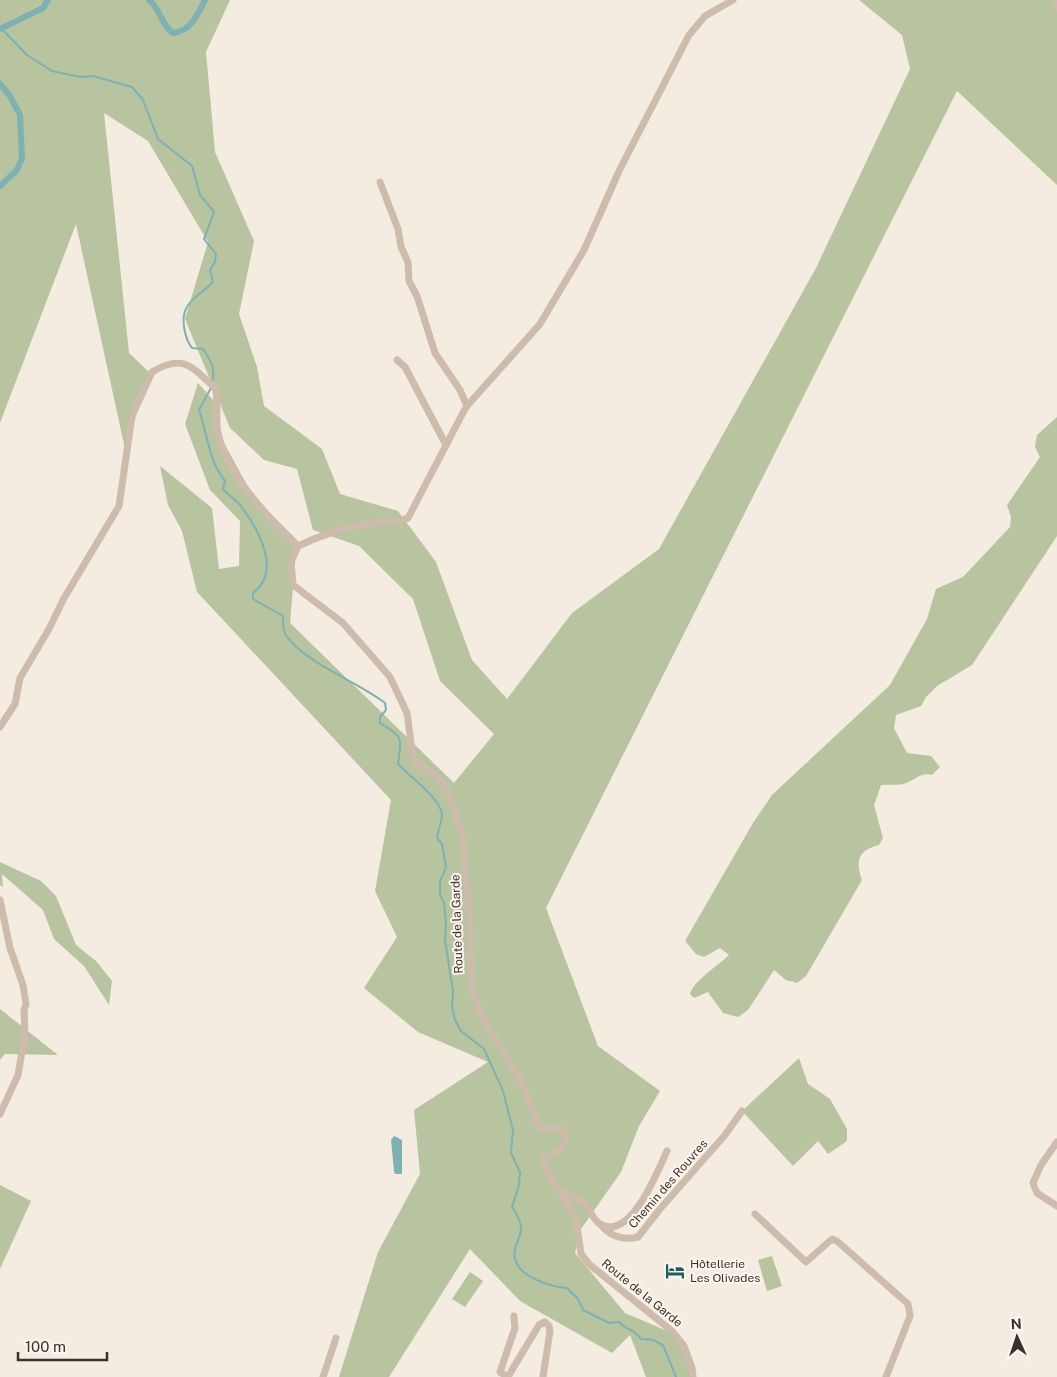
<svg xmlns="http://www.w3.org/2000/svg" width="1057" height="1377" viewBox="0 0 1057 1377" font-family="'Public Sans',sans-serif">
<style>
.green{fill:#b8c4a0}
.water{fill:#7fb0b2}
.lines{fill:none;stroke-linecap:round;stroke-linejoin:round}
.stream{stroke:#7fb0b2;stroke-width:2}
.canal{stroke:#7fb0b2;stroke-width:6}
.minor{stroke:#cdbbac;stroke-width:7}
.labels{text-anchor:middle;stroke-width:4;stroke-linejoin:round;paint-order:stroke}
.street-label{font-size:12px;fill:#3b302b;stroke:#fbf5ee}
.poi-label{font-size:12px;fill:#3b302b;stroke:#fbf5ee;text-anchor:start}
</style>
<rect width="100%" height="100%" fill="#f4ebe1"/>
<g class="green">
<path d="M0 0H230L206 52 215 152 254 241 239 314 257 367 264 406 322 449 340 494 398 511 436 562 472 660 507 699 572 613 659 549 816 268 910 69 902 35 859 0H1057V185L957 91 546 908 598 1046 660 1091 639 1126 621 1172 581 1229 575 1253 625 1313 679 1336 695 1377H646L630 1335 612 1353 520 1301 470 1249 389 1377H339L378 1252 420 1174 414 1110 488 1062 418 1032 364 988 397 937 375 891 391 800 197 592 182 531 168 505 160 466 212 508 219 569 239 566 240 521 210 490 185 424 198 383 214 401 224 443 253 496 297 540 290 623 454 783 494 734 440 681 413 599 359 546 313 530 297 469 264 460 230 428 185 319 208 242 148 141 104 113 129 353 150 373 125 449 76 224 0 423Z"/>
<path d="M1057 417V536L972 665 937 686 926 697 921 706 896 715 894 728 907 753 931 756 940 767 932 775C920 772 916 780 906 783 899 786 889 784 881 785L874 805 883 838 879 845C858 850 855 861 862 880L806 976 797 983 786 980 774 970 748 1010 738 1017 723 1013 708 992 694 998 690 994C694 980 718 966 729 955L720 948 704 957 696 954 685 941 753 823 772 795 890 685 927 619 936 589 963 577 1010 527 1011 517 1007 505 1040 457 1035 447 1037 435Z"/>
<path d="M0 862 41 881 56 896 76 945 96 961 112 981 109 1005 84 966 54 939 43 910 2 874 3 887 0 885Z"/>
<path d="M0 1009 58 1055 5 1054 0 1060Z"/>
<path d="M799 1058 808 1084 830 1099 847 1129V1141L828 1154 818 1141 793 1166 742 1111Z"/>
<path d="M0 1185 31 1201 0 1269Z"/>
<path d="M772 1256 782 1286 767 1291 758 1260Z"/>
<path d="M470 1272 483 1281 465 1307 452 1299Z"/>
</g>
<path class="water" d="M394 1136 402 1140V1174H395L394 1171 391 1140Z"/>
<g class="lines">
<g class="stream">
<path d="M0 27 27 55 52 71 80 77 93 76 132 87 143 100 158 139 192 166 200 195 214 212 204 239 216 254 215 262 210 270 213 282C206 290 192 297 187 307 180 318 185 339 192 348L203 349C211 361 216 369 212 383"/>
<path d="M211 388 199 410C208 436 208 459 225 481L223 489C228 495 235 499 240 505 257 527 283 571 253 593V599L283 616C283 623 282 629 286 635 303 662 358 682 385 703L386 710 380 717V723C405 738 401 738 398 764 408 775 440 798 442 814 442 822 438 830 437 838L442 844 446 867 440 882V894L444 903 446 924 445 940 453 991 452 1007 455 1020 461 1031 484 1049 503 1091 513 1130 511 1153 520 1172 519 1185 512 1207C516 1213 521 1220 521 1228 521 1239 512 1247 515 1259 519 1277 551 1287 567 1288L578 1299 583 1310 609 1323 619 1322C625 1329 637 1331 641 1339L653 1340 663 1345 676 1377"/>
</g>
<g class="canal">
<path d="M149 0C160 8 161 25 173 33 191 31 198 14 205 0"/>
<path d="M0 29 43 8 48 0"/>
<path d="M0 84 10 96 20 115 22 158 17 170 0 186"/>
</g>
<g class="minor">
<path d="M1056 0 1057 8"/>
<path d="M380 182 398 229 401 247 408 262 409 281 417 296 435 353 460 390 467 406"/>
<path d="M397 360 405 367 446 445"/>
<path d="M298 546 291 562 293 585 343 623 390 677 407 713 413 757 418 764 438 777 450 794 463 840 469 909 471 985 481 1015 521 1081 539 1126 547 1130 561 1128 566 1134C565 1153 556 1149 545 1157L544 1165 576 1219 581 1254 590 1265 672 1331 684 1346 692 1368 693 1377"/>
<path d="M298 546C321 535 344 528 369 523 383 521 395 524 408 518L466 407 540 324 584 250 620 169 689 35 705 16 733 0"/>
<path d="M0 727 15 704 20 678 49 629 63 600 119 506 132 416 152 372C184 353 192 367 215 388 219 395 215 423 218 434 228 476 267 517 298 546"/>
<path d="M0 900 10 948 23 985 26 1004 24 1010 25 1034 18 1075 0 1114"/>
<path d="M1057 1142 1041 1165 1033 1183 1037 1193 1057 1206"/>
<path d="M562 1192C570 1195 580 1198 586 1205 591 1211 593 1220 600 1224 631 1242 658 1170 667 1151"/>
<path d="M755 1214 806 1262 832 1239 837 1241 908 1304 910 1316 886 1377"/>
<path d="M600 1224C610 1236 622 1241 638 1237L660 1209 725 1135 742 1111"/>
<path d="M514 1316 515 1328 500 1372 506 1376 509 1375 539 1325 545 1322 549 1326 550 1331 543 1377"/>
<path d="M323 1377 336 1338"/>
</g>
</g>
<defs>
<g id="hotel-bare" transform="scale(1.5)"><path d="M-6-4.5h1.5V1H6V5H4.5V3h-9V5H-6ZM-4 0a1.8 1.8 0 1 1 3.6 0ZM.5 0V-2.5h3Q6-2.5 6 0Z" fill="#1f5a5e" stroke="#fbf5ee" stroke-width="2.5" paint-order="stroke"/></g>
</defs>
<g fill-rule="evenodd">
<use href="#hotel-bare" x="675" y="1271"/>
</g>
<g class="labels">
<g class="street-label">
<text transform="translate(457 924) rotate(-92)" y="4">Route de la Garde</text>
<text transform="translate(668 1184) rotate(-49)" y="4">Chemin des Rouvres</text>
<text transform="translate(642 1293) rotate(39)" y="4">Route de la Garde</text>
</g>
<g class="poi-label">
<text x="690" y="1268">Hôtellerie<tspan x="690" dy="14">Les Olivades</tspan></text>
</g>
</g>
<g transform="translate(1017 1337) rotate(357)" stroke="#fbf5ee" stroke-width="4" paint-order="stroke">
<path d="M0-4L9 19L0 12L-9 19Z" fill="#3b302b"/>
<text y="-8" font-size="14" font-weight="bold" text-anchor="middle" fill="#3b302b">N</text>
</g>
<path d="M18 1352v8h89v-8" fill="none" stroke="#3b302b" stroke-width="2.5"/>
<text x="25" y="1352" font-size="15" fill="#3b302b" stroke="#fbf5ee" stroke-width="4" paint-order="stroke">100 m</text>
</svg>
